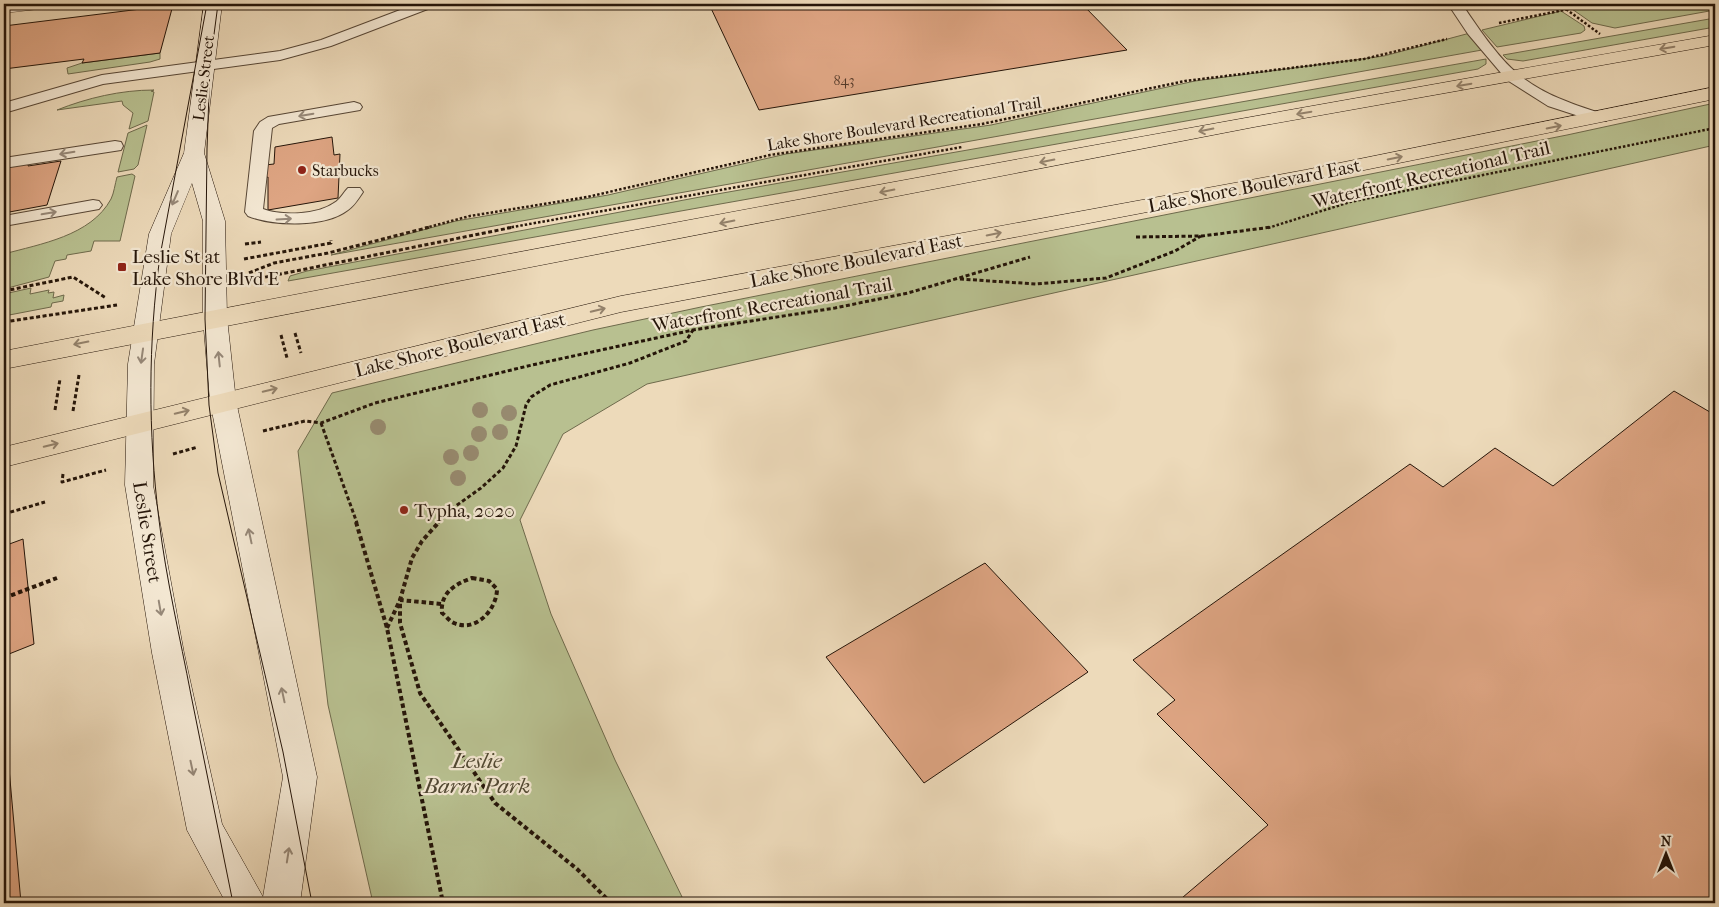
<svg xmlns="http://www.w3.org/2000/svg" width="1719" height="907" viewBox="0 0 1719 907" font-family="'IM FELL French Canon',serif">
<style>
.green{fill:#b8c090;stroke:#6e6a4c}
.building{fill:#dea583;stroke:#251509}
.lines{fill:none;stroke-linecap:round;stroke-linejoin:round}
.lane-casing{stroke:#574635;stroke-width:2}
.street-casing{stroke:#574635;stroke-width:1}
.secondary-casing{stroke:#251509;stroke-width:1}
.highway-casing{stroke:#251509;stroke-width:1}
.path-far2{stroke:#251509;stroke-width:2.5;stroke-dasharray:2.5 2;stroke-linecap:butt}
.path-far1{stroke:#251509;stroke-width:3;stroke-dasharray:4 2.5;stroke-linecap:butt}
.path{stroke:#251509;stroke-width:4;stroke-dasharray:4.5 3;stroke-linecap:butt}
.lane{fill:#f3e7d2;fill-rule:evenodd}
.street{fill:#f3e7d2;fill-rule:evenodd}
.secondary{fill:#f3e7d2;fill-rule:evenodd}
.highway{fill:#eddaba;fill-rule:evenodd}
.tram{stroke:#251509;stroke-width:1}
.tree{fill:#978a6f}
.oneway{stroke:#93816a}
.oneway2{stroke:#968878}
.poi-dot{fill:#8f2418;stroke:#f3e7d2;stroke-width:2}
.labels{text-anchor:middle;stroke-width:4.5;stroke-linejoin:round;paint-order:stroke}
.far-number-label{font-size:14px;fill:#533928}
.far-street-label{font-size:16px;fill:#251509;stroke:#f3e7d2}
.far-poi-label{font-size:16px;fill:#251509;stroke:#f3e7d2;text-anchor:start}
.street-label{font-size:19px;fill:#251509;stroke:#f3e7d2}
.poi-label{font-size:19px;fill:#251509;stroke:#f3e7d2;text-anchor:start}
.near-park-label{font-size:22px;font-style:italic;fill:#514832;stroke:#f3e7d2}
</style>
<rect width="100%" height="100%" fill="#eddaba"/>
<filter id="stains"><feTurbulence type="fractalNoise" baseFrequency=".004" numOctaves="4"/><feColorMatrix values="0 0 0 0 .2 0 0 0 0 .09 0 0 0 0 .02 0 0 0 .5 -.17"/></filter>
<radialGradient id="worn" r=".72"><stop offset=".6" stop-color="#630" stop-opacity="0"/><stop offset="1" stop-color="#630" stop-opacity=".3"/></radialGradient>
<g class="green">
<path d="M1608 4H1715V10L1615 28 1592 23 1572 9Z"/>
<path d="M1561 11 1584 26 1585 30 1581 33 1497 47 1482 30Z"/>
<path d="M1715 18V27L1523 61 1507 59 1503 55Z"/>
<path d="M1470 33 1482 50 331 255 456 221 608 195 786 154 991 125 1195 81 1384 56Z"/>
<path d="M160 53V59L150 62 68 74 67 68 82 63Z"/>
<path d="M1486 59V64L1478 69 288 281 290 276 307 271 700 197Z"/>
<path d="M154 90 151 91 154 92 148 121 129 129 133 113 123 105 122 101 57 110C87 98 121 90 154 90Z"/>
<path d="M1715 103V145L647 384 563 434 520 520 551 614 615 760 685 903H373L328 705 298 451 332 393 593 330 701 307 1567 135Z"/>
<path d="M147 125 138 165 134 169 118 172 128 133Z"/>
<path d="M132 174 135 176 120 241H94L91 251 67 255 66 259 55 261 49 277 4 289V254C40 244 91 236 111 199 114 193 115 184 117 177Z"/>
<path d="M31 288 30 294 49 290 48 293 54 292 53 298 64 295 63 301 52 303 51 307 4 316V294Z"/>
</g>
<g class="building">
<path d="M709 4H1082L1127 50 759 110Z"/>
<path d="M173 5 160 53 82 63 84 59 4 69V26Z"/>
<path d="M332 137 334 155 340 154 338 198 268 210V177L264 178 265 165 274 164 275 147Z"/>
<path d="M61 161 47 205 4 213V166L29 162 28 166Z"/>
<path d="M1674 391 1715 415V903H1176L1268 825 1157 714 1175 700 1133 660 1410 464 1443 487 1495 448 1553 486Z"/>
<path d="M23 539 34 644 4 656V546Z"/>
<path d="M985 563 1088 672 924 783 826 657Z"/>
<path d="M4 712 21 903H4Z"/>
</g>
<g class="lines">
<g class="lane-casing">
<g id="lane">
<path d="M416 4H435L433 7 331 46 280 60 103 84 4 113V103L102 75 280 51 321 40Z"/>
<path d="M1448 4H1462C1476 25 1498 58 1518 74 1543 95 1575 105 1606 115L1608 118 1606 121H1594L1548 106 1507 80 1468 34Z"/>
<path d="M354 102 360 104 362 107 360 110 279 124 272 128 263 209C282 216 317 215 334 203 340 200 343 193 348 188H360L363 192C359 198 354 206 348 210 325 228 273 226 248 216L245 212 254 131 260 122 268 117Z"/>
<path d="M115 141 121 142 123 146 121 150 4 168V158Z"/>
<path d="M93 200 99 201 102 205 99 209 4 226V216Z"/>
</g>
</g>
<g class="street-casing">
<path id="street" d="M4 4H50L47 8 4 13Z"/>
</g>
<g class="secondary-casing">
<path id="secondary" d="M204 4H222L204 153 225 221 227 318 236 401 317 777 300 903H226L187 830 152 653 125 485 128 364 149 234 184 153ZM192 183 203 221V318L210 401 283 777 263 897 222 824 184 653 153 485 154 364 171 234Z"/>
</g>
<g class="highway-casing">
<g id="highway">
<path d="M1715 35V45L1254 127 4 369V351C573 240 1144 134 1715 35Z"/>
<path d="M1715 87V99L1305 182 621 312 4 467V447L621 296 1305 170Z"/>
</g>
</g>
<g class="path-far2">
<path d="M1559 4 1600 34"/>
<path d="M1499 23 1594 4"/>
<path d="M425 228 470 216 587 197 770 155 982 124 1185 81 1364 59 1447 39"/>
<path d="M507 228 962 147"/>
<path d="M1268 228 1350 202 1715 128"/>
</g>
<g class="path-far1">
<path d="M1136 237 1202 236 1272 227"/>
<path d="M245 244 261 242"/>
<path d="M244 259 331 243V240"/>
<path d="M249 273 274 263 328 253 430 227"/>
<path d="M960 279 1036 284 1106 278 1175 251 1201 236"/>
<path d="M246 281 514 227"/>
<path d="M4 291 73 277 106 298"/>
<path d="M4 322 117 305"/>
<path d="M295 333 301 353"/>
<path d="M281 335 287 358"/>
<path d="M55 410 60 379"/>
<path d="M73 411 79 375"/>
<path d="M321 423 357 523"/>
<path d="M263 431 305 421 321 423 375 403 532 365 693 330 835 308 908 293 1030 257"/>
<path d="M173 454 198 447"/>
<path d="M63 474 62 482 106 470"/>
<path d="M4 514 45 502"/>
<path d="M438 523 450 510 481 488 503 468 516 446 526 405 531 397 550 385 630 363 686 341 693 330"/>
</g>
<g class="path">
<path d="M356 522 387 628 443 903"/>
<path d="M472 578 489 581 497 589C497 609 476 633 454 623 450 622 446 616 442 613 440 593 455 584 472 578Z"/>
<path d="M4 598 57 578"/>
<path d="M441 604 400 600V623L420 693 495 803 577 869 611 903"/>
<path d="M387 628 400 600 412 558 422 541 439 522"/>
</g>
<use href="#lane" class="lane"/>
<use href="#street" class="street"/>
<use href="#secondary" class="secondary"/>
<use href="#highway" class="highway"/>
<g class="tram">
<path d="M207 4 160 256C148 343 148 432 159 520 166 579 180 637 191 695 205 764 219 834 233 903"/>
<path d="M218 4 210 65 207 149 205 319 209 405 218 473 283 752 312 903"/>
</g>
</g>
<g class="tree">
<circle cx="480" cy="410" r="8"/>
<circle cx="509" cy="413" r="8"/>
<circle cx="378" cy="427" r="8"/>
<circle cx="500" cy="432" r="8"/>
<circle cx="479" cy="434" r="8"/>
<circle cx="471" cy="453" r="8"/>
<circle cx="451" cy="457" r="8"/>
<circle cx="458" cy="478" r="8"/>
</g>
<defs><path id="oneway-shaft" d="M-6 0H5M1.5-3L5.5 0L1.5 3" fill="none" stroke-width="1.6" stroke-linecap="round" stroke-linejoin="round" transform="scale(1.25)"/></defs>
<g class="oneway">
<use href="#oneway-shaft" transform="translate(1667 48) rotate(170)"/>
<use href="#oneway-shaft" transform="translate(1464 85) rotate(170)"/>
<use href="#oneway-shaft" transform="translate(1304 113) rotate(170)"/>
<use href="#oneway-shaft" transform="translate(1554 127) rotate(-11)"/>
<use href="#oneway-shaft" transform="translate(1206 130) rotate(169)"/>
<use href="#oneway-shaft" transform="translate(1395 158) rotate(-11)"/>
<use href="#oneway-shaft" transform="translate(1047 161) rotate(169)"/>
<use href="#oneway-shaft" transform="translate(887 191) rotate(169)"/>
<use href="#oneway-shaft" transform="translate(727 222) rotate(169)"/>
<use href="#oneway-shaft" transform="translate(994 234) rotate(-11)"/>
<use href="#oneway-shaft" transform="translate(598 310) rotate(-14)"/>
<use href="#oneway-shaft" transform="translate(81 343) rotate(169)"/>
<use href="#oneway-shaft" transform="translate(270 390) rotate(-13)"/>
<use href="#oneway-shaft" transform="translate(182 412) rotate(-14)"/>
<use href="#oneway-shaft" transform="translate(51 445) rotate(-14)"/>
</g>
<g class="oneway2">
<use href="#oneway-shaft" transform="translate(306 115) rotate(170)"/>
<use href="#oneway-shaft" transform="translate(67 153) rotate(171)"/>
<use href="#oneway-shaft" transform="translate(175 198) rotate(113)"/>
<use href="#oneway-shaft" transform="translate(49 213) rotate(-10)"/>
<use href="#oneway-shaft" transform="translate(284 219) rotate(-3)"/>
<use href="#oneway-shaft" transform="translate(142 356) rotate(98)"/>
<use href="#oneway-shaft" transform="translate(219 359) rotate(-96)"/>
<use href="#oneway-shaft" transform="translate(250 536) rotate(-102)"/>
<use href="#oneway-shaft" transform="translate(160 608) rotate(80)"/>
<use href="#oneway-shaft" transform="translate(283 695) rotate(-102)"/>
<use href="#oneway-shaft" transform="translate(192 768) rotate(78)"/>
<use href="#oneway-shaft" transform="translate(288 855) rotate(-81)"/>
</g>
<g class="poi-dot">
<circle cx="302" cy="170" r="5"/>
<rect x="117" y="262" width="10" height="10" rx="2.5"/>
<circle cx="404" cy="510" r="5"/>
</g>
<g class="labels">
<g class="far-number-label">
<text x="844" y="85">843</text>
</g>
<g class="far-street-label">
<text transform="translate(203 78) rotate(-83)" y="6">Leslie Street</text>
<text transform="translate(904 123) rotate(-9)" y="6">Lake Shore Boulevard Recreational Trail</text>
</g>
<g class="far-poi-label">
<text x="312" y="176">Starbucks</text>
</g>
<g class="street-label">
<text transform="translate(1431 174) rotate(-13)" y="7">Waterfront Recreational Trail</text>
<text transform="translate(1254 185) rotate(-11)" y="7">Lake Shore Boulevard East</text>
<text transform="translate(856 260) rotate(-11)" y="7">Lake Shore Boulevard East</text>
<text transform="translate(772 304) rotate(-10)" y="7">Waterfront Recreational Trail</text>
<text transform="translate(460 344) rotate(-14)" y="7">Lake Shore Boulevard East</text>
<text transform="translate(148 532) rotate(81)" y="7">Leslie Street</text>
</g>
<g class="poi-label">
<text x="132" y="263">Leslie St at<tspan x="132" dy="22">Lake Shore Blvd E</tspan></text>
<text x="414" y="517">Typha, 2020</text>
</g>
<g class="near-park-label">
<text x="477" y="768">Leslie<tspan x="477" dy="25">Barns Park</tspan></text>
</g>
</g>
<rect width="1719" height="907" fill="none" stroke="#eddaba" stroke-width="20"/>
<rect x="5" y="5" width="1709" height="897" fill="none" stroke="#251509" stroke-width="2.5"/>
<rect x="10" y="10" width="1699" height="887" fill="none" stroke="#251509"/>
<g transform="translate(1666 854)" stroke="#f3e7d2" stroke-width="4" paint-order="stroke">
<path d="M0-4L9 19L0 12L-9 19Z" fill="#251509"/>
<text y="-8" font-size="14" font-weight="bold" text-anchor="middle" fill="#251509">N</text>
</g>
<rect width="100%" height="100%" filter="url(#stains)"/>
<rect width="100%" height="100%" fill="url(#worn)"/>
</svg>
